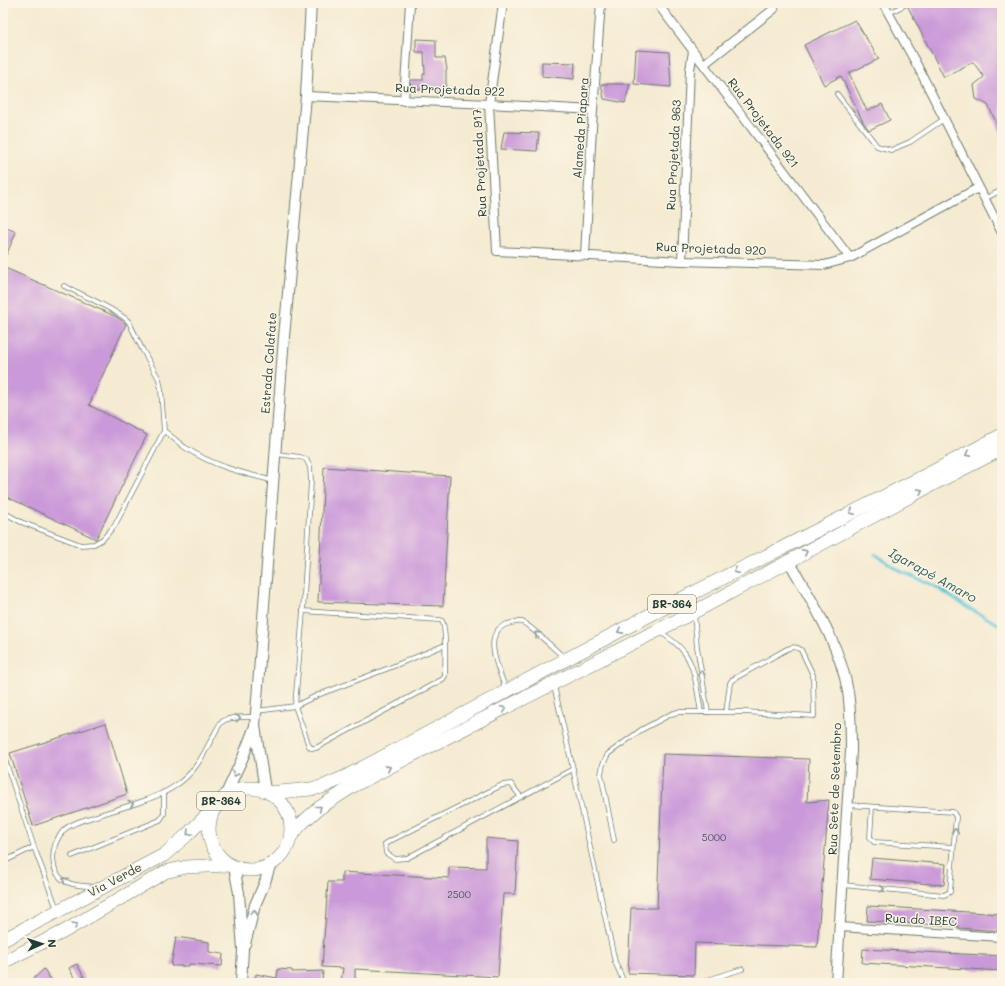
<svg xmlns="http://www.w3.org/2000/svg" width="1005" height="986" viewBox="0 0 1005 986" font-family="Mali,sans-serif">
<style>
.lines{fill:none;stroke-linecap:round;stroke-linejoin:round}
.stream{stroke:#5ec6db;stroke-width:3}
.building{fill:#ca99d9}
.service-casing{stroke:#6a7a6b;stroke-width:5.5}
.minor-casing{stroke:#6a7a6b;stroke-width:10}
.tertiary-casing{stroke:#6a7a6b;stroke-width:12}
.primary-casing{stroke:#6a7a6b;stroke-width:14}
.service{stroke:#fff;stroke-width:4}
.minor{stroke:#fff;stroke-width:8}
.tertiary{stroke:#fff;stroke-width:10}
.primary{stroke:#fff;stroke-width:13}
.oneway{stroke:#8f9e9a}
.labels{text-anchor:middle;stroke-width:3;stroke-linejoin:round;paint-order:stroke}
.number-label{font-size:10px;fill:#4a545d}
.shield{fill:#fcf5e5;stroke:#617469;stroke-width:1}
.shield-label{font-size:11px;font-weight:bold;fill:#1f3d34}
.street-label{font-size:12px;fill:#1f3d34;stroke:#fcf5e5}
.water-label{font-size:13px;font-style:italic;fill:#2f5f5e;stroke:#fcf5e5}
</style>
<rect width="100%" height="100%" fill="#fcf5e5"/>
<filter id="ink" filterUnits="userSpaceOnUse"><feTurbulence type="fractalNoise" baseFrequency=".025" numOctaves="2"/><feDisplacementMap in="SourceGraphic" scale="8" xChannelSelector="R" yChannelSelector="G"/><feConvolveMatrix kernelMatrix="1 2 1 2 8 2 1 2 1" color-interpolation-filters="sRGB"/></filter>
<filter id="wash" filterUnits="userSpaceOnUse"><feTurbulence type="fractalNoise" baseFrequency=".012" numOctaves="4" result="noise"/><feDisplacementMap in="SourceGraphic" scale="16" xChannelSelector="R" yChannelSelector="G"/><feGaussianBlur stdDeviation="0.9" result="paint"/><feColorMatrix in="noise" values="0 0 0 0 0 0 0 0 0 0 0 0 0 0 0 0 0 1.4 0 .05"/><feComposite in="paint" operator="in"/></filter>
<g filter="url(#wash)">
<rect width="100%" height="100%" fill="#f5ebd2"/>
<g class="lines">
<path class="stream" d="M875 554 900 571 933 585 968 608 1002 626"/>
</g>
<g id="blocks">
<g class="building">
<path d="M911 3H1002V135L988 105 976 99 974 85 984 77 973 62 944 77 908 7Z"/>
<path d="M855 20 879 59 849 73 867 111 882 104 890 120 869 130 863 122 841 76 824 85 804 45Z"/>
<path d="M416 39 436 40V58H445L447 70H446V90L410 89 411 80H423V74H425L424 52H416Z"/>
<path d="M636 50 669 52 671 87 634 84Z"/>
<path d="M542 62 575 63 574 79 542 76Z"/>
<path d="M601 84H630L625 103 604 99Z"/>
<path d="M504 132 539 133 537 151 501 149Z"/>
<path d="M3 226 16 232 3 263Z"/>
<path d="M3 267 117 317 126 324 89 405 147 435 96 539 3 495Z"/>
<path d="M324 467 450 476 443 606 318 602Z"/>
<path d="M106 723 127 794 33 826 10 753Z"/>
<path d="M663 754 809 759 807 802 829 800 817 947 695 943 694 975 628 973 631 908H657Z"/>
<path d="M486 838 518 841 515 894H503L498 977 355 969V983H341L343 968 322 967 328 882H342V872L449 878V867L486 868Z"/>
<path d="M872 858 946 864 944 885 870 879Z"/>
<path d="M868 906 1002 914V931L958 928V926L867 921Z"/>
<path d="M176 937 209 942V952L223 954 222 966 189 964V966H171Z"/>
<path d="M863 949 1002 956V971L862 963Z"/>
<path d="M77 964 85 979 77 983 69 968Z"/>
<path d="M44 969 53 983H29Z"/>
<path d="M278 969 292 970V972L323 971 322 983H255L256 974 277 978Z"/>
</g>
</g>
</g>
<g filter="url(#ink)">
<use href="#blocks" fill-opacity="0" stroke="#6a7a6b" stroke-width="1"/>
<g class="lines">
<g class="service-casing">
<g id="service">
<path d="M889 13 908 3"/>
<path d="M837 94 877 146 891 150 910 142 944 119"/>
<path d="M984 199 1002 190"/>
<path d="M64 286C77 292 122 313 129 322L142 349 159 379 161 389 164 431C172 436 178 443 186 448 213 466 243 473 274 481"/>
<path d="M3 512 21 522 81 545 94 544 103 539 115 525 164 431"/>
<path d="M303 611 440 620 442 621C447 629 445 665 445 676L443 679 316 748H311L309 746 295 706 318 695 389 668 445 645"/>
<path d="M694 613 697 647 708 712"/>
<path d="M660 632C668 637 678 644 684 652 696 668 697 692 701 712"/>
<path d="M506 690C500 672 480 634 507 624 512 623 518 621 522 622 529 624 557 652 565 658"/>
<path d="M257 711 295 706 303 611 311 481 310 467 306 459 300 457 277 454"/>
<path d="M3 754 34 847 57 909"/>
<path d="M573 769 615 962 623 980 627 983"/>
<path d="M520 796 511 784 502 785 392 840 385 844 386 853 395 859 407 858 573 769 554 686"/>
<path d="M872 807 870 837 874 842 953 847"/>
<path d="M614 840 601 774 603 764 608 754 641 730 671 714 678 712H745L814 716 813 675 801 650C796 646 792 647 787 649L732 680 730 683 726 712"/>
<path d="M72 856 160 820 164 814V792"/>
<path d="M3 862 34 847"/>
<path d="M843 885 944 895 950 892 956 817 953 812 849 805"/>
<path d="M96 887C88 886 76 886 69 883 48 875 50 846 63 831 69 824 83 820 93 817 116 809 155 800 175 786 192 775 201 760 210 742 214 736 217 726 223 721 231 716 247 717 256 717"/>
<path d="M698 983 742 969"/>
</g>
</g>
<g class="minor-casing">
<g id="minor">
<path d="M503 3 489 104 497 251 682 261 824 265 850 258 978 188"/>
<path d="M657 3 850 258"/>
<path d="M883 3 917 65 1002 233"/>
<path d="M704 64 774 9"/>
<path d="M306 96 489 104 593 110"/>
<path d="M404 101 410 3"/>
<path d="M585 255 593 110 601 3"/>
<path d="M682 261 690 70 693 51"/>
<path d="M839 927 1002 937"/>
</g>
</g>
<g class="tertiary-casing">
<g id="tertiary">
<path d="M789 561C812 602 840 644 848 692 851 712 851 731 851 751L836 983"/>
<path d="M265 790 255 726 284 337 306 96 311 3"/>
<path d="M225 796 243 757 255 726"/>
<path d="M234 867 239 893 243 950 241 983"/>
<path d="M245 944 255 905 265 882 270 866"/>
</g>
</g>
<g class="primary-casing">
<g id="primary">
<circle cx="250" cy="829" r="41"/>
<path d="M270 793 311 789 322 787 345 777 644 618 934 471 1002 435"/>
<path d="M291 836 301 824 319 808 353 786 422 750 694 612 935 483 1002 449"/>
<path d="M3 940 164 855 187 835 214 808"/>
<path d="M3 962 65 931 165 872 186 867 228 865"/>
</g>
</g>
<use href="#service" class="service"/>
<use href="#minor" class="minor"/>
<use href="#tertiary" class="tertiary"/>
<use href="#primary" class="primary"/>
</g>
<defs><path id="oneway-chevron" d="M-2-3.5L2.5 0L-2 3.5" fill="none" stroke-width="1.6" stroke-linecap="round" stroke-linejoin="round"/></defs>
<g class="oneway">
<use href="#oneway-chevron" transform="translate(968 454) rotate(152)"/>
<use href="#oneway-chevron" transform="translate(920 491) rotate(-28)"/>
<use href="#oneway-chevron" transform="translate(852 512) rotate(153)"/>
<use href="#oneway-chevron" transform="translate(805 552) rotate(-28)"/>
<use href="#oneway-chevron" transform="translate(736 571) rotate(153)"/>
<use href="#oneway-chevron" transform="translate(620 631) rotate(152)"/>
<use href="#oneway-chevron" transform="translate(537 634) rotate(-139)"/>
<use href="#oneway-chevron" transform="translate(701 673) rotate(-99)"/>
<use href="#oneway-chevron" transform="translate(504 709) rotate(-27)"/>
<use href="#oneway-chevron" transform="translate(238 718) rotate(-6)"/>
<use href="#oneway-chevron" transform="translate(388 768) rotate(-28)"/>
<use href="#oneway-chevron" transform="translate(235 774) rotate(115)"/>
<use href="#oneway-chevron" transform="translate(131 804) rotate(-18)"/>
<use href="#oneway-chevron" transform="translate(319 808) rotate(-39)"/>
<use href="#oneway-chevron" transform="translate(955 831) rotate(-85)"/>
<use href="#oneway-chevron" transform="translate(189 833) rotate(135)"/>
<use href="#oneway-chevron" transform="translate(65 880) rotate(-145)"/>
<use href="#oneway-chevron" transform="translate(882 889) rotate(6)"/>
<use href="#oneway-chevron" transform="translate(254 912) rotate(-79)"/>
<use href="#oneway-chevron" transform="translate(75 925) rotate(-31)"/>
</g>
</g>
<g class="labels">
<g class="number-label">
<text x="714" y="841">5000</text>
<text x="459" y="898">2500</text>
</g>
<g class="shield">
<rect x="648" y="595" width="48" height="18" rx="3"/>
<rect x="197" y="792" width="48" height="18" rx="3"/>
</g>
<g class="shield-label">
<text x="672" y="608">BR-364</text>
<text x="221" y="805">BR-364</text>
</g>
<g class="street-label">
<text transform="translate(450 90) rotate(2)" y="4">Rua Projetada 922</text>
<text transform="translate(763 123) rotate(53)" y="4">Rua Projetada 921</text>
<text transform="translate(581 128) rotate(-86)" y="4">Alameda Piapara</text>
<text transform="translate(674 155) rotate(-87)" y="4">Rua Projetada 963</text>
<text transform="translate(480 163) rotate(-93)" y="4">Rua Projetada 917</text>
<text transform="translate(711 249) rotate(2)" y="4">Rua Projetada 920</text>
<text transform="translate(269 363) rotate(-86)" y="4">Estrada Calafate</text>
<text transform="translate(835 789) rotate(-88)" y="4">Rua Sete de Setembro</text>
<text transform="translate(115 880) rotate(-28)" y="4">Via Verde</text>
<text transform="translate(921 920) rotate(3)" y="4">Rua do IBEC</text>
</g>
<g class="water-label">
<text transform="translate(933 575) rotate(29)" y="5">Igarapé Amaro</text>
</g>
</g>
<rect width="1005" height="986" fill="none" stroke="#fcf5e5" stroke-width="16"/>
<g transform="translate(42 944) rotate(87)" stroke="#fcf5e5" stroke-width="3" paint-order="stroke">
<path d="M0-3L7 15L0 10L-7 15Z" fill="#1f3d34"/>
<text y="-6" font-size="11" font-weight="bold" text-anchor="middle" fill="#1f3d34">N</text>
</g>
</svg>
